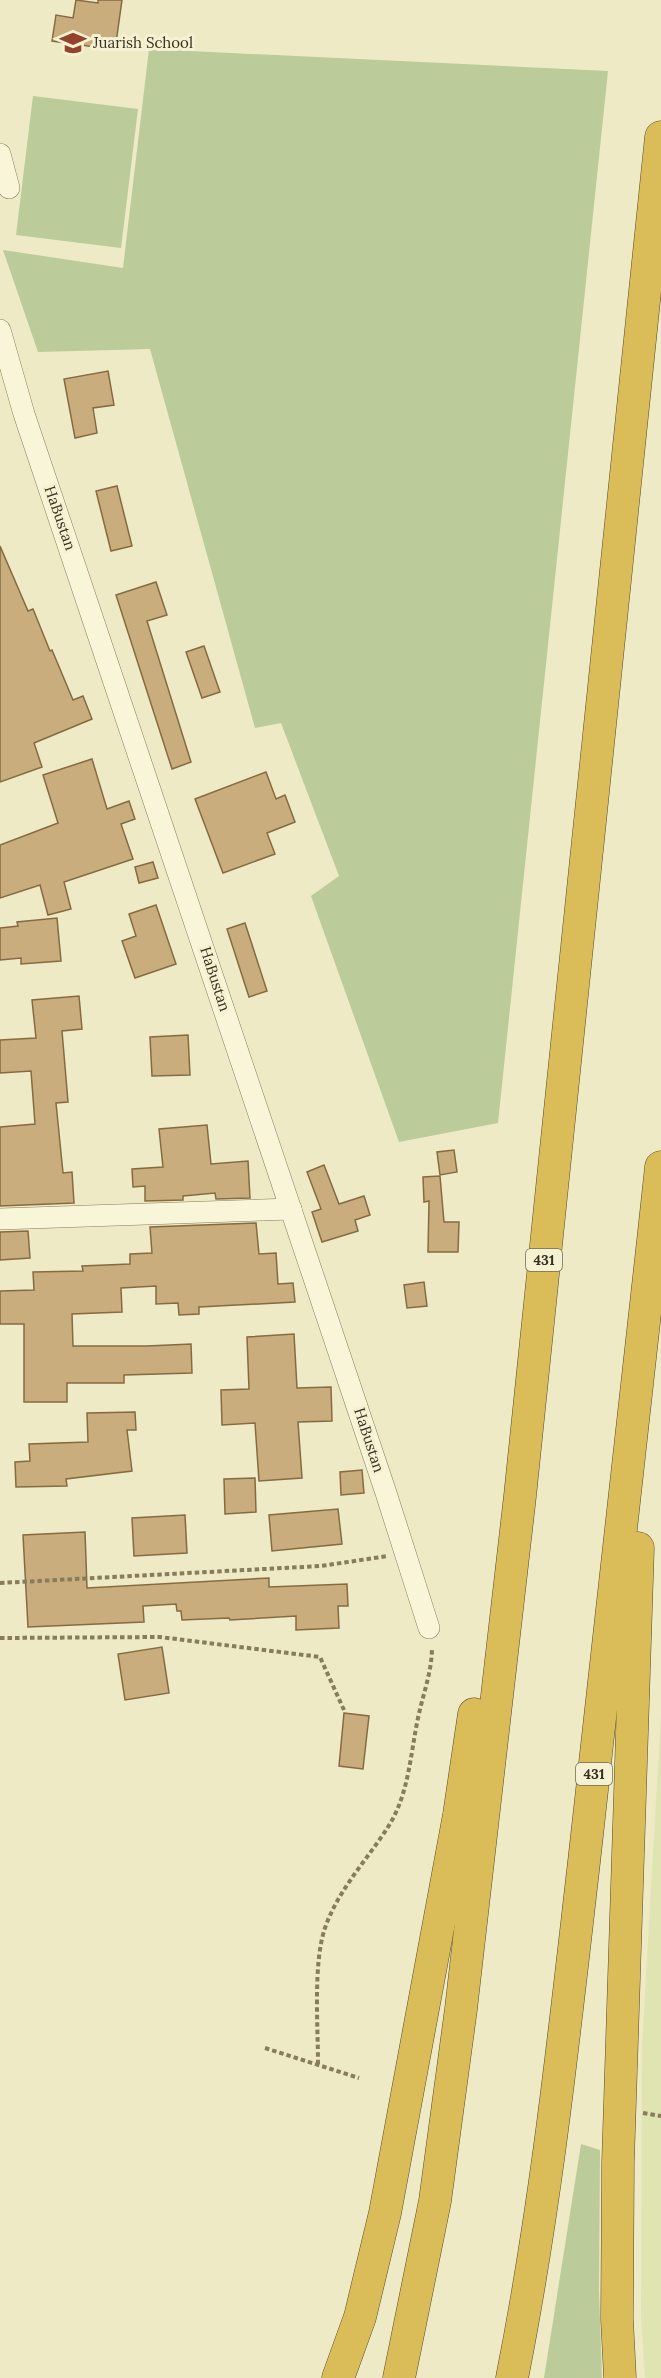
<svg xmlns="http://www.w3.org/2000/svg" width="661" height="2378" viewBox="0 0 661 2378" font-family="Lora,serif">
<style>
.farmland{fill:#e0e3b2}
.green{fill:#bbcb99}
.building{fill:#caad7c;stroke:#866b42;stroke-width:1.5}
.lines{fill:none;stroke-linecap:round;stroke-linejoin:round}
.minor-casing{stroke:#887c5b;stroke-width:22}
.highway-casing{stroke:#56492f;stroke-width:33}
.path{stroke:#887c5b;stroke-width:4;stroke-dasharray:4.5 3;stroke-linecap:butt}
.minor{stroke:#f8f5d8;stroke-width:21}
.highway{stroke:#dabc58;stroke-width:32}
.labels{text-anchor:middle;stroke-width:6;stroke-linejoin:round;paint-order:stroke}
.shield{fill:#f5f2d4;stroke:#716a55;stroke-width:1.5}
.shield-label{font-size:14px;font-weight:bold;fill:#38301f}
.poi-label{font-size:15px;fill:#38301f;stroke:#f5f2d4;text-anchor:start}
.street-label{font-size:15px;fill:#38301f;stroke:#f5f2d4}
</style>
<rect width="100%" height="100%" fill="#edeac5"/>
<path class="farmland" d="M661 1715V2378H645L641 2316 642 2047Z"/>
<g class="green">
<path d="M149 49 608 71 498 1123 399 1142 311 896 339 876 281 723 255 728 150 349 38 352 3 250 123 268Z"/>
<path d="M33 96 138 109 121 248 16 235Z"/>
<path d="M581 2144 600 2150 599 2291 602 2378H544Z"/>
</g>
<g class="building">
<path d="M76 0 98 3V0H122L116 43 96 40 95 47 52 41 56 15 73 18Z"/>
<path d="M108 371 114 405 93 408 97 433 75 438 64 379Z"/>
<path d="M117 486 132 546 111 551 96 491Z"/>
<path d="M0 546 28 611 33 609 50 651 52 650 73 700 83 696 92 719 34 743 42 767 0 782Z"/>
<path d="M156 582 167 615 147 621 191 762 172 769 116 595Z"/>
<path d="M204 646 220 692 202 698 186 652Z"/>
<path d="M92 759 107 809 129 801 135 819 121 824 133 859 64 882 71 909 48 915 40 885 0 898V845L58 823 43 775Z"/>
<path d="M266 772 276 799 285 795 295 822 267 833 275 854 223 873 195 799Z"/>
<path d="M153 862 158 878 139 883 135 867Z"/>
<path d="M156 905 176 964 135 978 122 941 136 936 129 914Z"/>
<path d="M57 918 61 961 21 964V958L0 960V928L18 926 17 922Z"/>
<path d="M245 923 267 991 249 997 227 929Z"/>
<path d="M79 996 82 1029 62 1031 68 1102 56 1103 63 1173 72 1172 74 1203 0 1206V1127L35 1124 31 1071 0 1073V1040L36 1038 32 1000Z"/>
<path d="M188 1035 190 1075 152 1076 150 1037Z"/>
<path d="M207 1125 211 1164 248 1161 250 1198 216 1199 215 1193 183 1196V1200L145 1201V1186L133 1187 132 1169 163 1167 159 1129Z"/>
<path d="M454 1150 457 1172 440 1175 437 1152Z"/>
<path d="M324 1165 339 1204 364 1196 370 1215 355 1220 358 1231 322 1242 312 1212 321 1209 307 1172Z"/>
<path d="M440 1176 444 1222H459L458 1252H428L429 1201 424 1202 423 1177Z"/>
<path d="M256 1223 259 1254 276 1253 278 1284 293 1283 295 1302 199 1307V1314L179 1315 178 1303 156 1304V1286L121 1288 122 1312 72 1314 73 1346H147L191 1344 192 1373 124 1375V1383H67V1402H24V1324H0V1291L34 1290 33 1272 83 1271 82 1266 130 1264V1254L152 1253 150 1227Z"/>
<path d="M28 1231 30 1258 0 1260V1232Z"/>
<path d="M424 1282 427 1306 407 1308 404 1285Z"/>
<path d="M294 1334 297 1388 331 1387 332 1421 298 1422 302 1478 259 1481 255 1423 222 1425 221 1390 249 1389 247 1337Z"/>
<path d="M135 1412 136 1430H127L132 1471 66 1479 67 1486 16 1487 15 1462 30 1461 29 1444 88 1442 87 1413Z"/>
<path d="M362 1470 364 1493 341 1495 340 1472Z"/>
<path d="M255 1478 256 1512 225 1514 224 1479Z"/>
<path d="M338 1509 342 1544 272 1551 269 1515Z"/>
<path d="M185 1515 187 1553 134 1556 132 1518Z"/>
<path d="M85 1532 87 1588 269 1578V1587L347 1584 348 1606H338L339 1628 296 1630V1616L230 1620 229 1618 182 1620 181 1611H177L176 1604 143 1606 144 1622 28 1627 23 1535Z"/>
<path d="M162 1647 169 1693 125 1700 118 1654Z"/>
<path d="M344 1713 369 1716 363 1769 339 1766Z"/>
</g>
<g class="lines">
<g class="minor-casing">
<g id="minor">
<path d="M0 154 9 188"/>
<path d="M0 330 24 414 386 1493 429 1628"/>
<path d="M0 1219 291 1209"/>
</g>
</g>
<g class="highway-casing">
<g id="highway">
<path d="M338 2378 360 2317 385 2213 459 1815 474 1714"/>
<path d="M399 2378 435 2201 461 2009 520 1496 661 137"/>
<path d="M512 2378C546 2207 564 2035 584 1862 610 1631 636 1399 661 1167"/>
<path d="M620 2378 617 2319 618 2162 638 1548"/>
</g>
</g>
<g class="path">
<path d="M0 1583 321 1566 388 1556"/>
<path d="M0 1638 160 1637 320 1657 344 1710"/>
<path d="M265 2048 359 2078"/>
<path d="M318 2064C318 2026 313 1963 325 1928 338 1890 367 1860 388 1827 409 1794 410 1756 418 1718 423 1694 432 1672 432 1647"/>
<path d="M643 2113 661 2116"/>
</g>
<use href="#minor" class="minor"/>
<use href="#highway" class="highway"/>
</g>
<defs>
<g id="school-bare" transform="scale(2.07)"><path d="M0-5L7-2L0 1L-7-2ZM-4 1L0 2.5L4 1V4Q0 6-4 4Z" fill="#95422d" stroke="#f5f2d4" stroke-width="2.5" paint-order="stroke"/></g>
</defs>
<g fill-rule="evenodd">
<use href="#school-bare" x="73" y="43"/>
</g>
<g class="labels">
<g class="shield">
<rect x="526" y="1249" width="36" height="22" rx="4.5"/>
<rect x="576" y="1763" width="36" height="22" rx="4.5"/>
</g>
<g class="shield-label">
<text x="544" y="1265">431</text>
<text x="594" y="1779">431</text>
</g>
<g class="poi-label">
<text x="93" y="48">Juarish School</text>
</g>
<g class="street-label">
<text transform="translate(60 518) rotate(71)" y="5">HaBustan</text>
<text transform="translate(215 979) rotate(72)" y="5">HaBustan</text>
<text transform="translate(369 1440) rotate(72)" y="5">HaBustan</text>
</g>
</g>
</svg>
